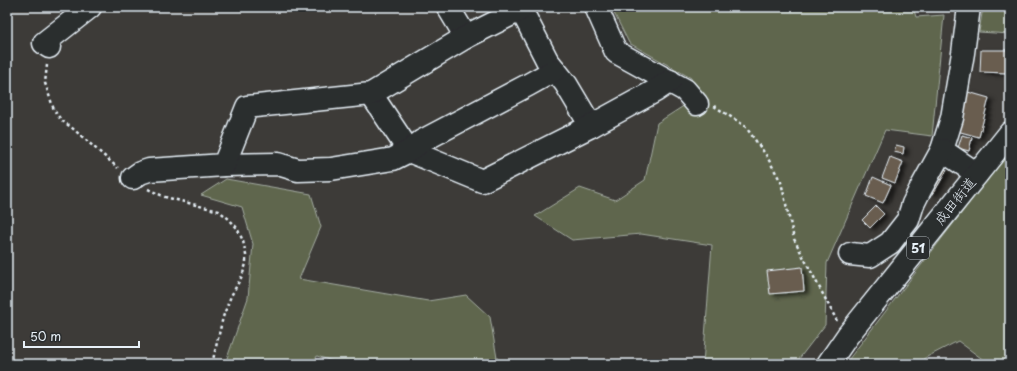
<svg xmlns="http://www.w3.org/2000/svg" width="1017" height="371" viewBox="0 0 1017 371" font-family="'Playpen Sans','Klee One',sans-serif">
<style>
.green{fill:#5f664d;stroke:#a4aca2}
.building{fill:#695d50;stroke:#e8f1f8;filter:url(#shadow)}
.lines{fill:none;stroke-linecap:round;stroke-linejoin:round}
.minor-casing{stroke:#e8f1f8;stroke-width:25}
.highway-casing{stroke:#e8f1f8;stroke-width:25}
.path{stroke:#e8f1f8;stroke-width:2.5;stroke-dasharray:3 3;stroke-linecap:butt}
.minor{stroke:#2a2d2e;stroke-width:22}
.highway{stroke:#2a2d2e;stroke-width:22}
.labels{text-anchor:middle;stroke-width:4;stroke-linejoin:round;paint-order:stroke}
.shield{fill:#2a2d2e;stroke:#afb6bb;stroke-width:1}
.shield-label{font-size:13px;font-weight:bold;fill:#e8f1f8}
.street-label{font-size:14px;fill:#e8f1f8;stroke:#2a2d2e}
</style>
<defs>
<filter id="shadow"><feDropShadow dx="4.5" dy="2.5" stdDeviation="2" flood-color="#0009"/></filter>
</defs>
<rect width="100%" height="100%" fill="#3d3b38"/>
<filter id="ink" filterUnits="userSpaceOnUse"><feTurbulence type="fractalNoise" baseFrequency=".025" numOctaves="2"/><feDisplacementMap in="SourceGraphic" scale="8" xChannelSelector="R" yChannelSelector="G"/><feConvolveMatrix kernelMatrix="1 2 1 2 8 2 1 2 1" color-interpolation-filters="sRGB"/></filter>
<g filter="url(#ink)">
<g class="green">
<path d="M611 7H913L916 17 944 15 932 136 885 130 827 263 825 325 795 364H703L712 245 641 234 572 240 535 216 580 188 615 200 645 180 657 123 696 98 691 78 629 43Z"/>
<path d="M983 7H1010V34L979 32Z"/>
<path d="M1010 150V364H989L958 341 923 359 920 364H845Z"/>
<path d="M226 179 311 194 321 227 299 279 428 301 466 295 490 317 498 364H341L317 356 313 364H225L248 298 253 244 242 207 201 195Z"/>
</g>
<g class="building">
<path d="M981 50H1008V73L980 72Z"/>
<path d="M968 92 989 98 979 137 957 131Z"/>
<path d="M962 135 972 138 969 151 958 148Z"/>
<path d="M896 145 904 147 903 154 894 152Z"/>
<path d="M890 157 903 162 895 183 882 178Z"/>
<path d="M937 165 947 170 933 194 924 188Z"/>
<path d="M873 177 891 185 883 203 866 196Z"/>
<path d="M876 206 884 214 870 228 862 220Z"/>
<path d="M802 267 804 291 770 294 767 271Z"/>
</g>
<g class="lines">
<g class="minor-casing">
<g id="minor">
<path d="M448 7 466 37"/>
<path d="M519 7 527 21 547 60 566 84 591 126"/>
<path d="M596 7 616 52 685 90 697 104"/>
<path d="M969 7 963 53 952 118 942 150 977 174"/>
<path d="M49 47 44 43 90 7"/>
<path d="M371 94 409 151 482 181 591 126 655 91 670 81"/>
<path d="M224 165 278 164 298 170 331 169 393 159 409 151 422 141 528 85 555 70"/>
<path d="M133 178 140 173 149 170 224 165 247 107 371 94 466 37 520 10"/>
<path d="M850 254 870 256 890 243 908 220 913 204 920 190 942 150"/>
</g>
</g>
<g class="highway-casing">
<path id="highway" d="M828 364 848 335 1010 133"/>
</g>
<g class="path">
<path d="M47 65 45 83 54 110 61 120 71 127 118 168"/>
<path d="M714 106 745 126 766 155 781 182 794 239 837 321"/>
<path d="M148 189 165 197 219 211 229 219 237 228 243 241 246 255V264L242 276 231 296 223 317 212 364"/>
</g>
<use href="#minor" class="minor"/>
<use href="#highway" class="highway"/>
</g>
</g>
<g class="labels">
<rect class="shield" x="907" y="237" width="22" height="22" rx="3"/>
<g class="shield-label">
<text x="918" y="253">51</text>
</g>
<g class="street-label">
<text transform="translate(955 201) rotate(-51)" y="5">成田街道</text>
</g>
</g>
<rect width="1017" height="371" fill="none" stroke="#2a2d2e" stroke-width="24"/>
<rect x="12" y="12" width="993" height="347" fill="none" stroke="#e8f1f8" stroke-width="1.5" filter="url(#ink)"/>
<path d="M24 341v6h115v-6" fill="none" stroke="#e8f1f8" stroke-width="2"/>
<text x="30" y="341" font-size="12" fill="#e8f1f8" stroke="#2a2d2e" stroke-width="3" paint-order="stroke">50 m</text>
</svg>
